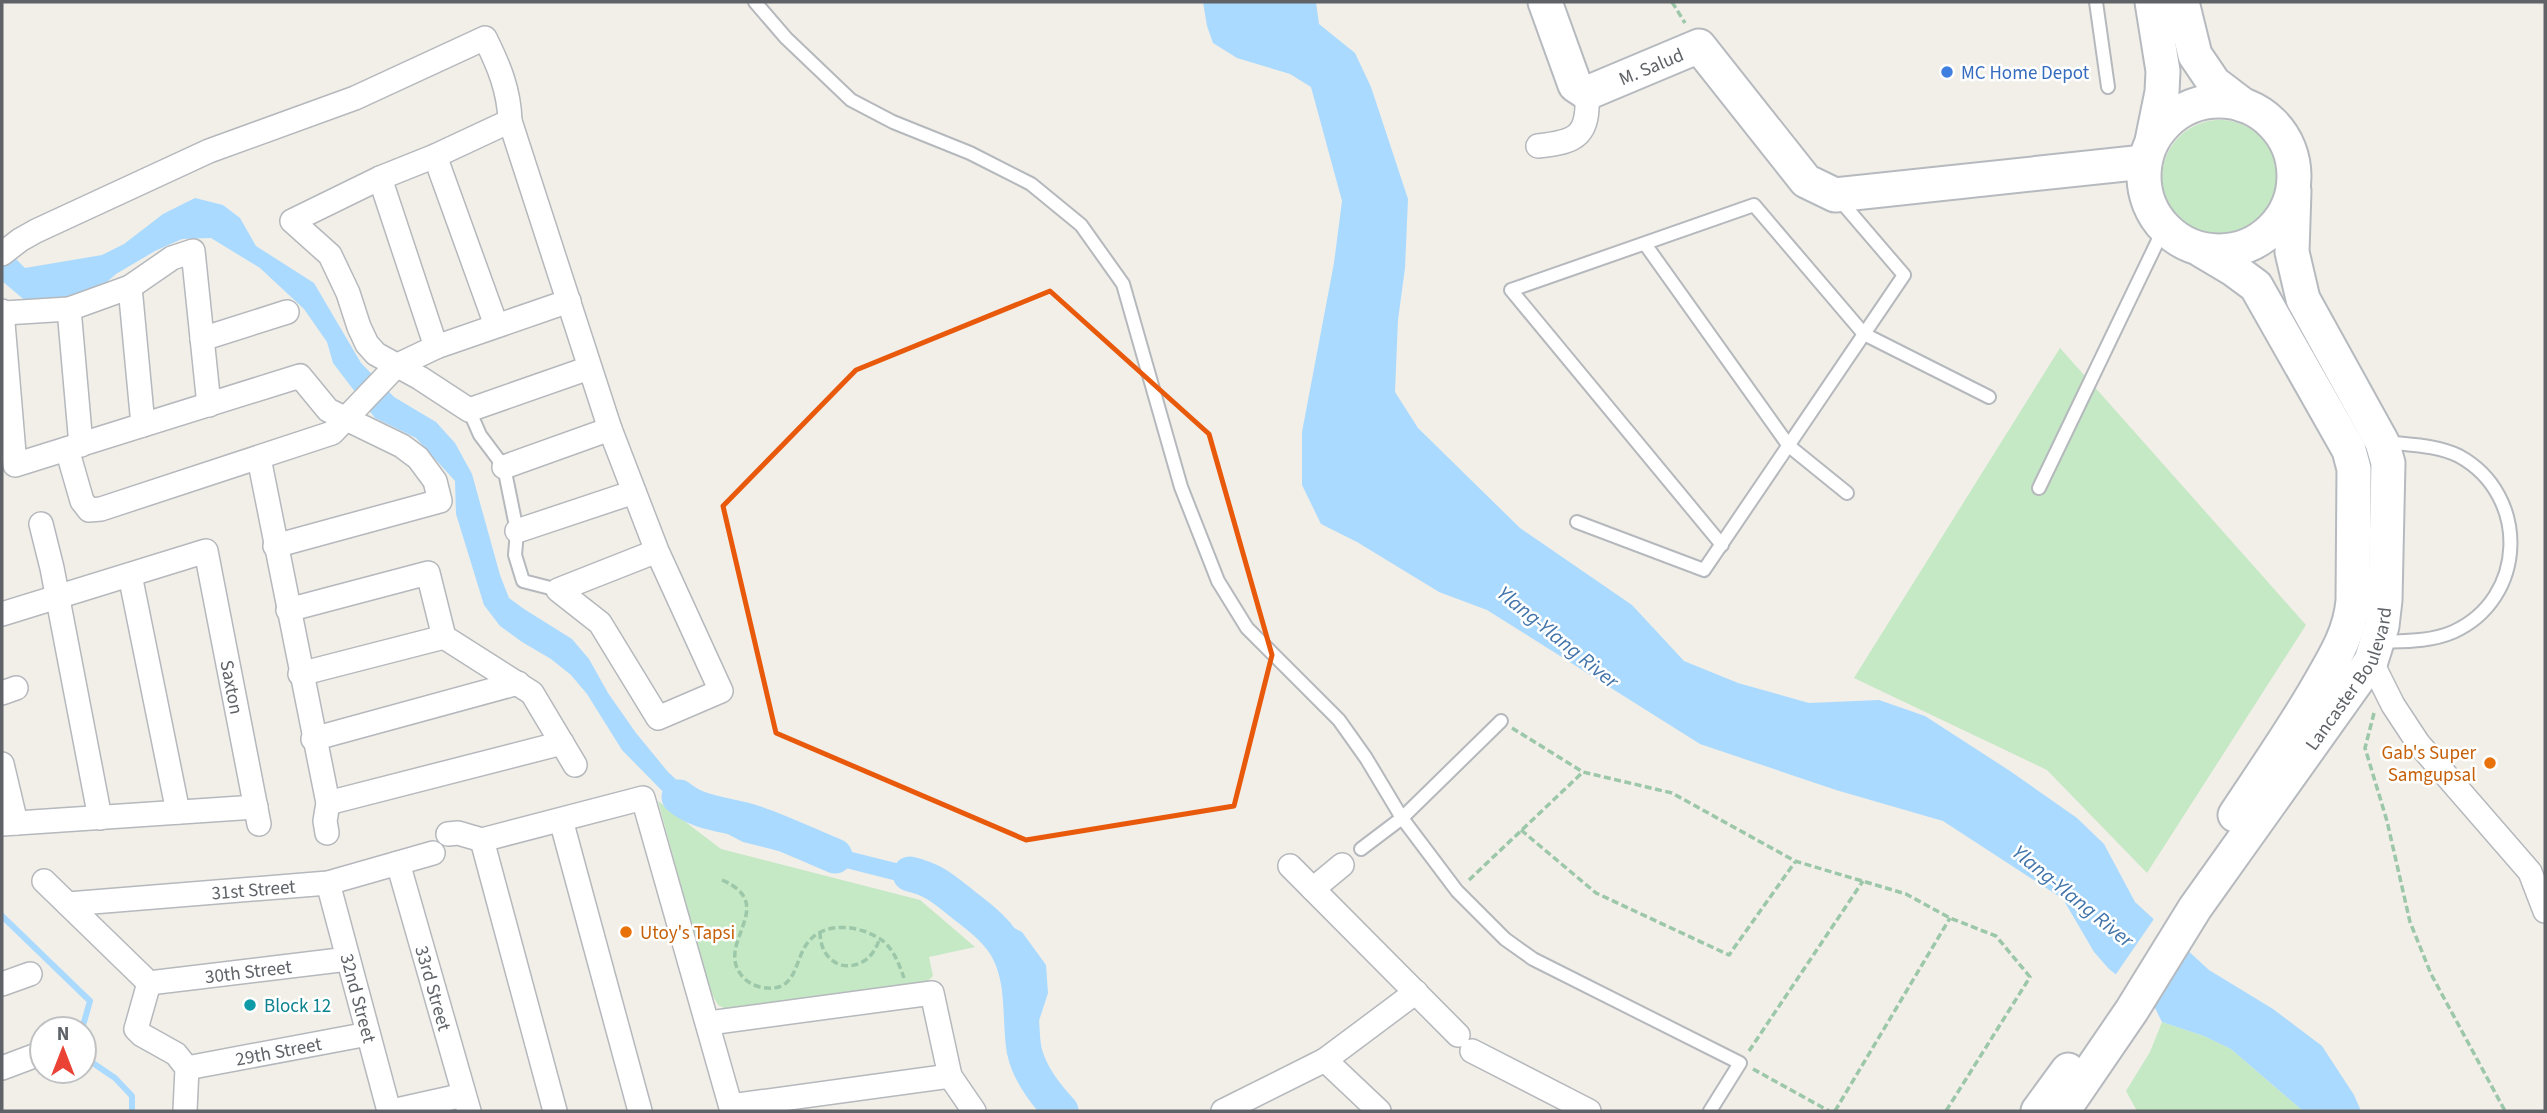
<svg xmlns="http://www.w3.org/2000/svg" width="2547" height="1113" viewBox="0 0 2547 1113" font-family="'Source Sans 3',sans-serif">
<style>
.green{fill:#c5e8c5}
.water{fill:#aadaff}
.pier{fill:#f1efe8}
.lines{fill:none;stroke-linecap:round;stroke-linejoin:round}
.stream{stroke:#aadaff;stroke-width:6}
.river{stroke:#aadaff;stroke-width:35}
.lane-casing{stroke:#b5b8bc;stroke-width:16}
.street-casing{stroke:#b5b8bc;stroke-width:26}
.secondary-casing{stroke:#b6babf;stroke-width:37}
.path{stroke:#9cc7a9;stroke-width:3.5;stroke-dasharray:7 3.5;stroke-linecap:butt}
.lane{stroke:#fff;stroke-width:12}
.street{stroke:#fff;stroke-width:23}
.secondary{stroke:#fff;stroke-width:33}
.marked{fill:none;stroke:#e8590c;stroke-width:5;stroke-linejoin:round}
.shop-dot{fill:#3f7fe0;stroke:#fff;stroke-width:2.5}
.food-dot{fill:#e8710a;stroke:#fff;stroke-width:2.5}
.culture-dot{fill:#0f9aa8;stroke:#fff;stroke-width:2.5}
.labels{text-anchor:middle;stroke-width:5;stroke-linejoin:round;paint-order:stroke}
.street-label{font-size:19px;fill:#5f6368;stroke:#fff}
.shop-label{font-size:19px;fill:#366cbe;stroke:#fff;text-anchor:start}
.food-label{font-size:19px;fill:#c56008;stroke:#fff;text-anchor:end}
.culture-label{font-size:19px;fill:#0d838f;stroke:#fff;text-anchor:start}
.water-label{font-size:21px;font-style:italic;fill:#4174aa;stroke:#fff}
</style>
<rect width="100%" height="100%" fill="#f1efe8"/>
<g class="green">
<circle cx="2220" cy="178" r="58"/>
<path d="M2060 348 2306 625 2147 873 2047 770 1854 678Z"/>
<path d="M658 801 721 849 920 900 975 947 929 957 933 976 924 984 728 1010 718 1005 709 989Z"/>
<path d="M2162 1022 2204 1036 2231 1049 2303 1111H2137L2126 1091 2150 1052Z"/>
</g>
<g class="water">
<path d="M1203 2H1316L1319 24 1355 53 1371 87 1408 199 1405 268 1398 320 1395 392 1418 428 1520 528 1632 605 1684 661 1738 683 1809 703 1879 700 1925 716 2010 771 2077 818 2104 844 2135 902 2209 970 2273 1009 2322 1046 2354 1095 2361 1111H2303L2231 1049 2204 1036 2162 1022 2153 1004 2109 969 2094 952 2063 899 1943 821 1836 790 1700 744 1487 610 1439 592 1357 542 1321 524 1302 485V432L1334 263 1342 201 1311 87 1290 74 1237 58 1213 43 1207 26Z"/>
<path d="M195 198 223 205 240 218 256 246 314 283 361 363 394 397 436 422 455 443 472 474 500 575 509 598 524 609 572 639 589 659 608 693 636 733 668 772 694 796 724 815 760 831 796 838 924 870 958 882 994 918 1022 932 1046 965 1048 993 1034 1036 1037 1055 1063 1102 1072 1111H1050L1022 1068 1014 1049V1025L1022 1000V973L1010 950 956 896 743 842 680 809 622 750 587 694 571 675 551 659 522 642 500 626 484 605 456 514 455 481 416 438 375 418 333 363 327 342 304 309 260 268 211 238 182 239 155 251 116 274 101 287 87 293 28 303 2 281V245L25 268 102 255 124 244 163 214Z"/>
</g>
<path class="pier" d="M2156 916 2184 942 2146 1003 2114 977Z"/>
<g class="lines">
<g class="stream">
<path d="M2 916 90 1001 82 1029"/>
<path d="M84 1057 115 1078 132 1096V1111"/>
</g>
<g class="river">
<path d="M679 797C700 815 729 814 755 823 782 832 808 845 835 856"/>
<path d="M910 874C935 880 945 890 965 906 981 918 1000 933 1009 952 1023 980 1020 1011 1023 1042 1025 1068 1044 1093 1061 1111"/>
</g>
<g class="lane-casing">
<g id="lane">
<path d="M755 2 786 38 851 100 893 122 970 153 1031 184 1081 225 1123 284 1181 487 1218 581 1247 628 1339 720 1366 758 1402 818 1457 891 1505 939 1533 959 1740 1063 1710 1111"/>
<path d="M2096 2 2108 87"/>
<path d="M1645 244 1789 446 1847 493"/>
<path d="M469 410 480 435 504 467 517 531 515 555 523 581 558 590"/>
<path d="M2039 488 2164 228"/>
<path d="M1577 522 1704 570 1904 275 1838 198"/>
<path d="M1722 545 1511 290 1754 205 1864 334 1989 397"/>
<path d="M2379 642C2403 641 2430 642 2453 632 2527 599 2530 495 2459 456 2437 445 2410 445 2386 442"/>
<path d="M1361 849 1402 818 1501 721"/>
</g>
</g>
<g class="street-casing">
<g id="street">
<path d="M510 121 435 156 380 178 292 221 330 255 348 293 359 327 367 344 376 354 420 378 469 410 589 368"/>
<path d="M1538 146C1578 142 1589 135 1587 93"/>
<path d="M435 156 496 325"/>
<path d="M380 178 436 347"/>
<path d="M2 254 20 240 36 231 209 151 355 98 485 38C499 66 509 90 510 121L610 429 657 551 721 691 658 718 600 623 558 590 657 551"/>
<path d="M130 287 143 425"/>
<path d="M69 309 81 445"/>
<path d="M2 311 15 465 300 376 328 410 402 446 418 458 435 481 440 501 275 546"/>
<path d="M4 313 69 309 130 287 172 258 193 251 209 405"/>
<path d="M202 339 287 312"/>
<path d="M67 449 82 501 89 510 101 509 332 433 396 366 436 347 569 301"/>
<path d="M259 458 328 803 325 821 327 833"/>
<path d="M504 467 610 429"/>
<path d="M41 524 52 568 100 818"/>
<path d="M517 531 634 492"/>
<path d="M130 575 178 812"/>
<path d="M288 610 428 573 444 637 532 693 575 765"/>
<path id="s1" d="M2 614 206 551 259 824"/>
<path d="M2371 661 2393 705 2418 743 2530 872 2545 911"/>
<path d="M300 674 444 637"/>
<path d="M2 693 16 688"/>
<path d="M313 739 518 683"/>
<path d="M2 764 16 823"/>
<path d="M328 803 562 743"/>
<path d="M561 820 640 1111"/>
<path d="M2 824 256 807"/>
<path d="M448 834 458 833 482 840 643 798 732 1111"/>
<path d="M482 840 555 1111"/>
<path id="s2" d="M398 863 469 1111"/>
<path d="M1290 866 1458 1035"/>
<path d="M44 881 149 983 136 1029 142 1035 176 1054 187 1068 185 1111"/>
<path id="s3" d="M328 883 389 1111"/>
<path d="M1313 889 1342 865"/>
<path id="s4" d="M68 904 328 883 433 853"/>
<path id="s5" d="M149 983 348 959"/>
<path d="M2 984 30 974"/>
<path d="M709 1023 932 993 950 1076 974 1111"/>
<path d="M1472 1051 1589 1111"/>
<path d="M1325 1060 1379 1111"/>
<path d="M2 1068 42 1053"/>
<path id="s6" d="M187 1068 368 1034"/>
<path d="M731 1106 950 1076"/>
<path d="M392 1111 464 1095"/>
<path d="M1223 1111 1325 1060 1416 992"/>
</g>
</g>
<g class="secondary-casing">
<g id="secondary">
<path id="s7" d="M1545 2 1575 85 1587 93 1699 46 1806 181 1835 195 2144 162"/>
<path d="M2182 2 2195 55 2214 83 2243 105"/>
<circle cx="2219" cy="176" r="75"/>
<path d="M2152 141 2162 92 2163 71 2152 2"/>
<path d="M2201 250 2233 269 2256 286 2349 450 2354 469 2353 601C2350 632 2336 655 2321 681 2295 727 2264 771 2235 815"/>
<path d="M2038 1111 2068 1070"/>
<path id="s8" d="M2063 1111 2132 1010 2195 908 2371 661 2382 626 2385 600 2388 463 2382 442 2303 299 2292 252 2294 191"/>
</g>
</g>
<g class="path">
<path d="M1672 2 1685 23"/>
<path d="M2374 713 2365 748 2387 821 2410 922 2431 974 2505 1111"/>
<path d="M1512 728 1583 772 1672 793 1795 861 1906 894 1950 918 1996 936 2030 977 1946 1111"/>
<path d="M1521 830 1596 893 1729 955 1795 862"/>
<path d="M722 880C780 905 714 943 742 976 747 982 753 985 760 987 799 995 793 959 809 941 827 920 863 926 883 941 894 950 899 964 904 978"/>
<path d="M1469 880 1583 772"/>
<path d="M820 932C820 973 867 978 879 940"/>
<path d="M1749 1051 1863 881"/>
<path d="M1753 1069 1829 1111"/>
<path d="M1835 1111 1950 918"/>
</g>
<use href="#lane" class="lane"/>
<use href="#street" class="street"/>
<use href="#secondary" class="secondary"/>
</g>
<path class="marked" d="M1050 291 1209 434 1272 655 1234 806 1026 840 776 733 723 506 856 370Z"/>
<circle class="shop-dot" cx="1947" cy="72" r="7"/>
<g class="food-dot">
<circle cx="2490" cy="763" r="7"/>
<circle cx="626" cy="932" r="7"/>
</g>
<circle class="culture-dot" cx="250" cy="1005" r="7"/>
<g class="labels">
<g class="street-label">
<text dy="7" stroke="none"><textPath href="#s7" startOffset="172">M. Salud</textPath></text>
<text dy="7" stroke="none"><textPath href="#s8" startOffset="520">Lancaster Boulevard</textPath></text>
<text dy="7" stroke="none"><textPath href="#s1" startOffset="352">Saxton</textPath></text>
<text dy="7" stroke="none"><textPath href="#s4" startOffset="186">31st Street</textPath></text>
<text dy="7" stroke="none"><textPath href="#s5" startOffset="100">30th Street</textPath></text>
<text dy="7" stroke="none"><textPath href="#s2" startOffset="130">33rd Street</textPath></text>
<text dy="7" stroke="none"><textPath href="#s3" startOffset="119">32nd Street</textPath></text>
<text dy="7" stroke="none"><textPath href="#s6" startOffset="93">29th Street</textPath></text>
</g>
<g class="shop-label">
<text x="1961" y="79">MC Home Depot</text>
</g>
<g class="food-label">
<text x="2476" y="759">Gab's Super<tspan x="2476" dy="22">Samgupsal</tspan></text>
<text x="640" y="939" text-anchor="start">Utoy's Tapsi</text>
</g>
<g class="culture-label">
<text x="264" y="1012">Block 12</text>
</g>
<g class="water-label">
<text transform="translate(1558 637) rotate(39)" y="7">Ylang-Ylang River</text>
<text transform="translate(2073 896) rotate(39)" y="7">Ylang-Ylang River</text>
</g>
</g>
<rect width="2547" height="1113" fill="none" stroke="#5f6368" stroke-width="7"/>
<g transform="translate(63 1050)"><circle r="33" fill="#ffffff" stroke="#bfc1c3" stroke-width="2"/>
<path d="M0-5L12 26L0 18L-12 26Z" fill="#ea4335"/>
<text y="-10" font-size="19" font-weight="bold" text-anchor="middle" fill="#5f6368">N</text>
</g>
</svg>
